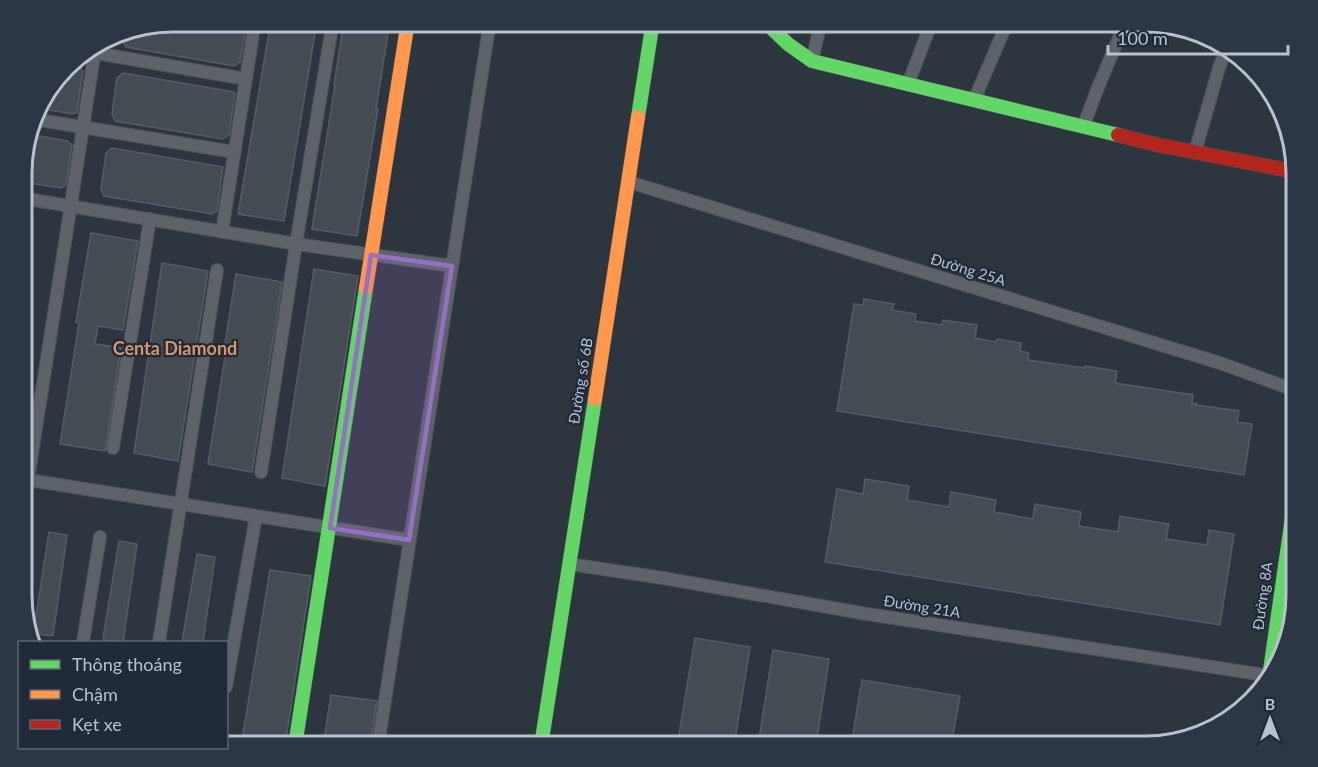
<svg xmlns="http://www.w3.org/2000/svg" width="1318" height="767" viewBox="0 0 1318 767" font-family="Lato,sans-serif">
<style>
.building{fill:#454b52;stroke:#565c64;stroke-width:1.5}
.lines{fill:none;stroke-linecap:round;stroke-linejoin:round}
.street-casing{stroke:#4c5158;stroke-width:14}
.fast-casing{stroke:#4c5158;stroke-width:15}
.slow-casing{stroke:#4c5158;stroke-width:15}
.jam-casing{stroke:#4c5158;stroke-width:15}
.street{stroke:#5e636a;stroke-width:12}
.fast{stroke:#63d668;stroke-width:14}
.slow{stroke:#ff974d;stroke-width:14}
.jam{stroke:#b3261e;stroke-width:14}
.marked{fill:#976fc5;fill-opacity:0.2;stroke:#976fc5;stroke-width:4.5;stroke-linejoin:round}
.labels{text-anchor:middle;stroke-width:4.5;stroke-linejoin:round;paint-order:stroke}
.street-label{font-size:15px;fill:#b9c1cd;stroke:#202a39}
.quarter-label{font-size:18px;font-weight:bold;fill:#d89668;stroke:#202a39}
.rim{fill:none;stroke:#b9c1cd;stroke-width:3}
</style>
<rect width="100%" height="100%" fill="#2d353e"/>
<g class="building">
<path d="M172 21H247L240 62 234 66 126 47 123 41 124 31Z"/>
<path d="M271 21H317L284 221 238 214Z"/>
<path d="M344 21H390L376 109H378L357 236 312 229 335 85H334Z"/>
<path d="M68 65 79 67 83 71 77 112 73 114 36 108 37 105Z"/>
<path d="M123 73 234 92 235 93 229 135 223 139 115 121 112 114 117 78Z"/>
<path d="M28 134 67 141 72 145 66 185 61 188 22 182V153Z"/>
<path d="M112 148 223 167 217 211 212 214 104 196 101 189 106 153Z"/>
<path d="M91 233 138 241 123 330 98 326 95 344 121 348 105 451 60 444 79 323 76 322Z"/>
<path d="M162 263 208 271 178 461 134 453Z"/>
<path d="M314 269 358 276 325 486 282 478Z"/>
<path d="M236 274 282 282 252 472 208 464 226 351 224 350Z"/>
<path d="M864 299 894 304 892 310 916 314 915 321 942 325 943 320 977 325 975 338 996 342 997 339 1021 343 1020 351 1029 353 1028 360 1085 368V366L1117 371 1115 383 1193 395 1192 403 1197 404 1196 405 1239 411 1237 422 1252 424 1244 475 837 411 854 304 863 305Z"/>
<path d="M865 479 909 486 907 500 949 507 951 492 996 500 994 512 1033 519 1035 504 1081 512 1079 526 1118 532 1120 516 1169 524 1166 539 1207 545 1209 530 1234 534 1220 625 825 562 837 489 863 494Z"/>
<path d="M49 532 67 535 53 636 37 634 34 629Z"/>
<path d="M119 541 137 544 123 642H106L103 638Z"/>
<path d="M197 554 215 557 203 642H182Z"/>
<path d="M270 570 311 576 285 746H241Z"/>
<path d="M695 638 750 647 734 746H677Z"/>
<path d="M773 650 829 659 816 746H758Z"/>
<path d="M862 680 960 696 951 746H851Z"/>
<path d="M331 695 377 701 370 746H323Z"/>
</g>
<g class="lines">
<g class="street-casing">
<g id="street">
<path d="M84 51 246 79"/>
<path d="M812 61 821 21"/>
<path d="M908 84 932 21"/>
<path d="M974 100 1008 21"/>
<path d="M33 119 234 152"/>
<path d="M1083 127 1099 85 1126 21"/>
<path d="M1195 152 1219 68 1227 47"/>
<path d="M629 182 1220 363 1297 391"/>
<path d="M22 198 296 244 452 266"/>
<path d="M222 232 255 21"/>
<path d="M113 448 150 219"/>
<path d="M261 472 296 244 333 21"/>
<path d="M22 479 409 540"/>
<path d="M22 518 96 44"/>
<path d="M569 564 663 578 867 614 1272 676"/>
<path d="M83 642 100 537"/>
<path d="M159 642 217 270"/>
<path d="M226 687 256 516"/>
<path d="M378 746 490 21"/>
</g>
</g>
<g class="fast-casing">
<g id="fast">
<path d="M764 21 788 44 812 61 1118 135"/>
<path d="M638 117 653 21"/>
<path d="M1269 678 1297 483"/>
<path d="M295 746 366 288"/>
<path d="M541 746 595 399"/>
</g>
</g>
<g class="slow-casing">
<g id="slow">
<path d="M366 288 408 21"/>
<path d="M595 399 638 117"/>
</g>
</g>
<g class="jam-casing">
<path id="jam" d="M1118 135 1158 145 1297 172"/>
</g>
<use href="#street" class="street"/>
<use href="#fast" class="fast"/>
<use href="#slow" class="slow"/>
<use href="#jam" class="jam"/>
</g>
<path class="marked" d="M371 255 452 266 409 540 330 528Z"/>
<g class="labels">
<g class="street-label">
<text transform="translate(968 270) rotate(17)" y="5">Đường 25A</text>
<text transform="translate(581 381) rotate(-81)" y="5">Đường số 6B</text>
<text transform="translate(1263 596) rotate(-82)" y="5">Đường 8A</text>
<text transform="translate(922 607) rotate(9)" y="5">Đường 21A</text>
</g>
<g class="quarter-label">
<text x="175" y="355">Centa Diamond</text>
</g>
</g>
<path d="M0 0H1318V767H0ZM173 32H1145A141 141 0 0 1 1286 173V595A141 141 0 0 1 1145 736H173A141 141 0 0 1 32 595V173A141 141 0 0 1 173 32Z" fill="#2c3645" fill-rule="evenodd"/>
<path class="rim" d="M173 32H1145A141 141 0 0 1 1286 173V595A141 141 0 0 1 1145 736H173A141 141 0 0 1 32 595V173A141 141 0 0 1 173 32Z"/>
<rect x="18" y="641" width="210" height="108" fill="#202a39" stroke="#5d6674" stroke-width="1.5"/>
<rect x="30" y="660" width="30" height="9" fill="#63d668" stroke="#5d6674" stroke-width="1.5"/>
<text x="72" y="671" font-size="18" fill="#b9c1cd">Thông thoáng</text>
<rect x="30" y="690" width="30" height="9" fill="#ff974d" stroke="#5d6674" stroke-width="1.5"/>
<text x="72" y="701" font-size="18" fill="#b9c1cd">Chậm</text>
<rect x="30" y="720" width="30" height="9" fill="#b3261e" stroke="#5d6674" stroke-width="1.5"/>
<text x="72" y="731" font-size="18" fill="#b9c1cd">Kẹt xe</text>
<g transform="translate(1270 719)" stroke="#202a39" stroke-width="4.5" paint-order="stroke">
<path d="M0-4.5L10 22L0 15L-10 22Z" fill="#b9c1cd"/>
<text y="-9" font-size="16" font-weight="bold" text-anchor="middle" fill="#b9c1cd">B</text>
</g>
<path d="M1108 45v9h180v-9" fill="none" stroke="#b9c1cd" stroke-width="3"/>
<text x="1117" y="45" font-size="18" fill="#b9c1cd" stroke="#202a39" stroke-width="4.5" paint-order="stroke">100 m</text>
</svg>
